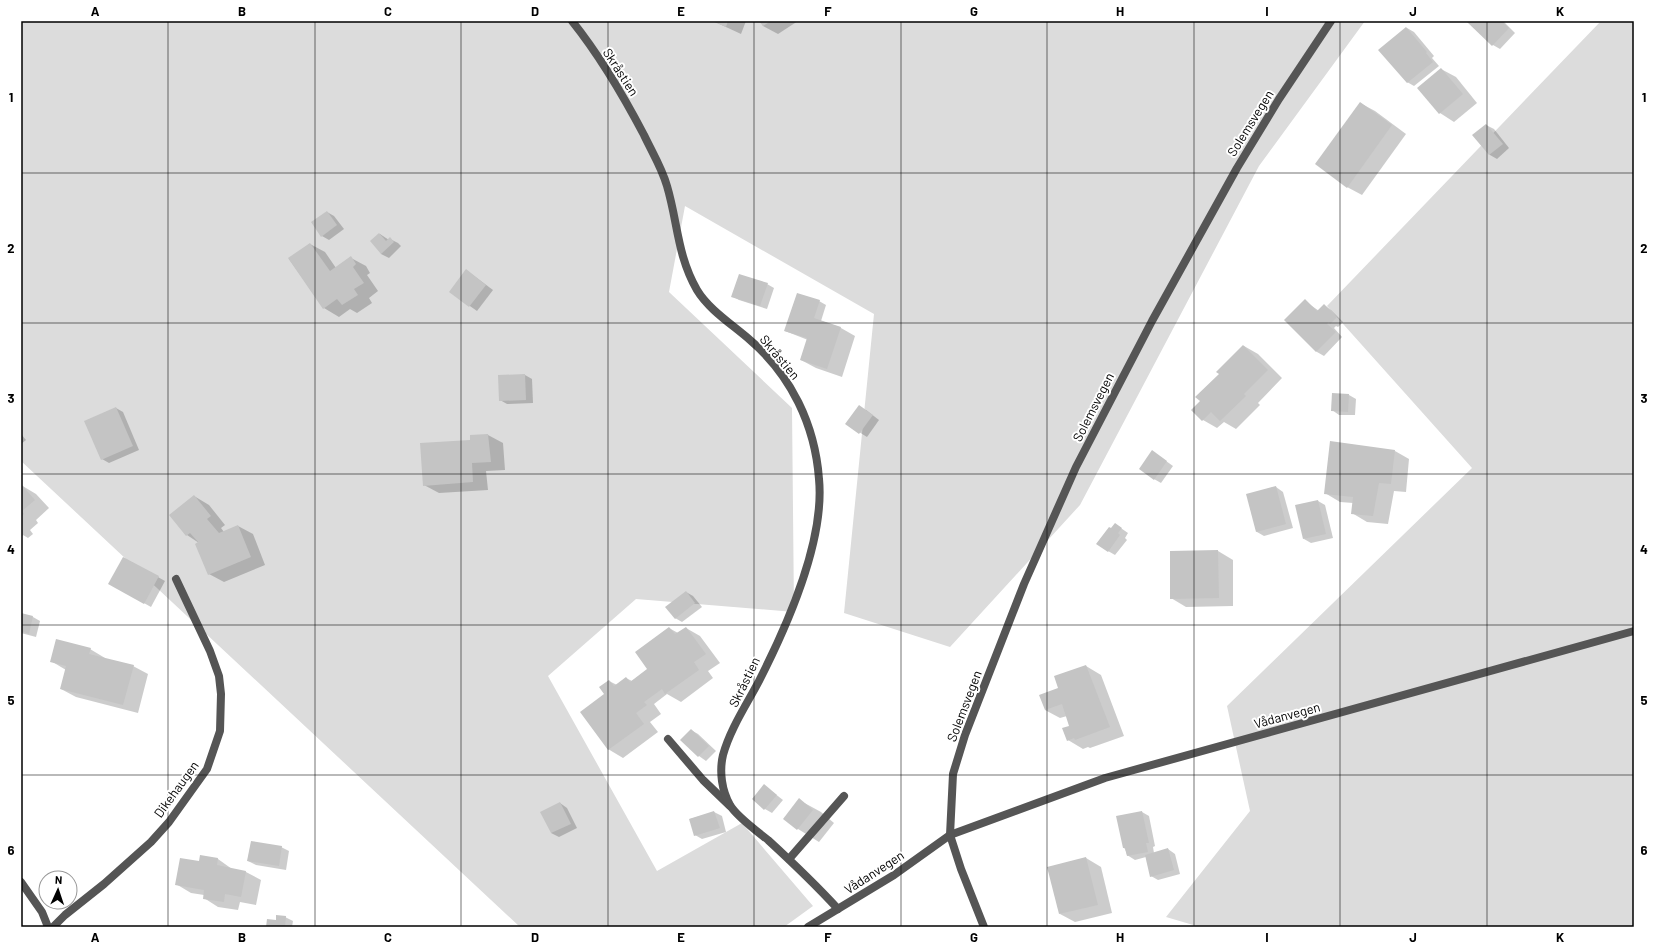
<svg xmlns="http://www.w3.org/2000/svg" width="1655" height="948" viewBox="0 0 1655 948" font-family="Barlow,sans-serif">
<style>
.green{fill:#dcdcdc}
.shadow{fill:#0003}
.building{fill:#c4c4c4}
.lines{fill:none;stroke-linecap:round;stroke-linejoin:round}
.lane{stroke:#555;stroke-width:8}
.street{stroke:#555;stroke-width:8}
.grid{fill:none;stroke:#000;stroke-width:1;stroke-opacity:0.55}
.labels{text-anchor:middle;stroke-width:4;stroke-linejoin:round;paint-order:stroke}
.street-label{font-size:13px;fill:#000;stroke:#fff}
.neatline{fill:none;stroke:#000;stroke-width:1.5}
.grid-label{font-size:13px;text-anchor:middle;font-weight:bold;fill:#000}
</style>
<rect width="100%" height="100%" fill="#fff"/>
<g class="green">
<path d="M21 21H1365L1259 166 1080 505 950 647 844 613 874 314 685 206 669 292 792 408 794 612 636 599 548 676 657 871 742 823 813 906 784 927H520L21 461Z"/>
<path d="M1601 21H1634V927H1200L1166 917 1250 811 1227 706 1472 468 1327 306Z"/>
</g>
<g class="shadow">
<path d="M713 21H746L741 34Z"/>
<path d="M760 21H798L778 34 763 26Z"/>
<path d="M1467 21H1503L1515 33 1500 49 1493 45Z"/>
<path d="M1407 28 1414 32 1434 56 1432 58 1439 66 1414 86 1407 82Z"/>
<path d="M1441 69 1456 77 1477 103 1454 122 1440 113 1418 88Z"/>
<path d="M1360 103 1375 111 1406 134 1362 195 1347 187Z"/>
<path d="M1486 125 1494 129 1509 148 1497 159 1490 155 1474 135Z"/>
<path d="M327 212 334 216 344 229 329 240 322 236Z"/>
<path d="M380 234 389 240 390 239 398 243 401 246 389 258 381 254Z"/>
<path d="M310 244 325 252 336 268 351 258 366 266 370 273 367 275 378 291 369 298 372 303 357 313 350 309 339 317 324 308 289 259Z"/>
<path d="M466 270 493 290 477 311 450 292Z"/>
<path d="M767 284 774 288 767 309 739 300 732 296Z"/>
<path d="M819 301 826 305 821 321 841 328 855 336 842 377 816 368 801 360 808 340 785 331Z"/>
<path d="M1305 301 1319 311 1324 305 1331 310 1343 322 1338 327 1336 326 1334 328 1342 337 1324 356 1317 352 1286 320Z"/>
<path d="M1244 346 1258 354 1282 378 1258 403 1260 405 1236 429 1224 422 1217 428 1203 420 1201 401 1220 374Z"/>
<path d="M525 375 532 379 533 403 507 404 500 400Z"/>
<path d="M1349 395 1356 399 1355 415H1339L1332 410Z"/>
<path d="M116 408 123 412 139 450 109 463 102 459Z"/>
<path d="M866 410 879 420 867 437 846 424Z"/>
<path d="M21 434 26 440 21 444Z"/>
<path d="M488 435 503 443 505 470 486 471 488 490 439 493 424 485 471 441V436Z"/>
<path d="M1395 451 1409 459 1406 492 1394 491 1388 524 1367 522 1352 513 1353 503 1340 502 1325 493Z"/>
<path d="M1159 456 1173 466 1161 483 1154 479Z"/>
<path d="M21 485 36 494 49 508 36 520 38 523 30 530 33 534 28 538 23 535 21 538Z"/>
<path d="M1276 487 1283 492 1293 528 1264 536 1257 532 1247 495Z"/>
<path d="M194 496 209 505 225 525 221 528 224 532 238 526 253 534 265 565 224 582 209 574 199 543 187 535 171 515Z"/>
<path d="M1318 501 1325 505 1333 538 1311 543 1304 539Z"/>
<path d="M1115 524 1128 533 1125 538 1127 540 1115 555 1108 551 1112 529Z"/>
<path d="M1218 551 1233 560V606L1186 607 1171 598V552Z"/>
<path d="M124 558 165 581 151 607 110 584Z"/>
<path d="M686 592 693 596 702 607 682 622 675 618Z"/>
<path d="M21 614 33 617 40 621 36 637 21 633Z"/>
<path d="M669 628 678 633 686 628 700 636 720 663 708 671 713 678 681 702 667 694 654 704 661 714 650 722 658 732 623 758 608 749 605 694 609 681 617 685 626 678 632 681 647 670Z"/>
<path d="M90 649 105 658V659L133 666 148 674 138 713 76 697 61 689 66 670 51 661Z"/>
<path d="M1086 666 1101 675 1124 736 1090 748 1088 747 1083 749 1068 740 1071 726 1067 716 1060 718 1045 710 1059 689Z"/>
<path d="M691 730 698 734 716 751 706 761 699 756 682 740Z"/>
<path d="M765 786 783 800 772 813 765 809Z"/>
<path d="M799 800 821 812 834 823 819 842 798 829 784 819Z"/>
<path d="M560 803 567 808 577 828 559 837 551 833Z"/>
<path d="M714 812 722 816 726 832 702 839 695 835 690 819Z"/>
<path d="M1142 812 1149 816 1155 846 1153 847 1154 853 1168 849 1175 854 1180 874 1158 880 1151 876 1146 857 1135 860 1127 855 1125 849 1124 848Z"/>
<path d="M281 847 289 851 286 870 256 865 248 861Z"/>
<path d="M201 856 218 859 232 869 246 872 261 880 256 905 240 902 238 910 218 907 204 898V895L191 893 176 884 200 862Z"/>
<path d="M1086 858 1101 867 1112 913 1075 922 1060 914Z"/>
<path d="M285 917 293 921 292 927H267Z"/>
</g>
<g class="building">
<path d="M712 21H728L726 27Z"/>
<path d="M759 21H771L763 26Z"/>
<path d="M1466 21H1501L1509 28 1492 46Z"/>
<path d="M1406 27 1427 52 1426 53 1433 62 1407 83 1378 50Z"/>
<path d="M1441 68 1463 94 1439 114 1417 88Z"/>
<path d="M1360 102 1392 125 1347 188 1315 164Z"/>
<path d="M1486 124 1503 144 1489 155 1472 135Z"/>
<path d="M327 211 337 225 321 237 311 222Z"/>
<path d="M379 233 386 241 390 237 394 242 381 254 370 241Z"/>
<path d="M310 243 330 271 351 256 356 264 353 267 364 283 354 289 358 295 342 305 337 299 323 309 288 258Z"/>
<path d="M466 269 486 285 469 307 449 292Z"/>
<path d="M739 274 768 283 760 306 731 297Z"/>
<path d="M797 293 820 300 814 318 841 327 827 369 800 360 807 338 784 331Z"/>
<path d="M1305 299 1317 311 1324 304 1337 317 1330 324 1329 322 1327 324 1336 332 1316 352 1284 320Z"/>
<path d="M1243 345 1268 370 1244 394 1246 396 1220 421 1211 412 1202 421 1191 410 1200 401 1195 397 1219 374 1216 372Z"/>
<path d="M525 374 526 400 499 401 498 375Z"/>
<path d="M1332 393 1349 394 1348 412 1331 411Z"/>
<path d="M859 405 873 415 859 434 845 424Z"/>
<path d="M116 407 133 446 101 460 84 421Z"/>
<path d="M488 434 491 462 472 463 473 482 423 486 420 443 470 440V435Z"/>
<path d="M1330 441 1395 450 1391 484 1379 483 1373 516 1351 514 1353 497 1324 494Z"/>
<path d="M1152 450 1167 461 1154 480 1139 469Z"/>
<path d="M21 484 35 500 22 511 24 514 21 517Z"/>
<path d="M1276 486 1286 524 1256 532 1246 494Z"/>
<path d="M194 495 211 516 207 519 219 533 238 525 251 557 208 575 195 544 198 542 190 533 186 536 169 515Z"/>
<path d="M1318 500 1326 534 1303 539 1295 505Z"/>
<path d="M1115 523 1122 528 1118 533 1120 535 1108 552 1096 544 1109 527 1111 528Z"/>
<path d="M1218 550 1219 598 1170 599V551Z"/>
<path d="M123 557 159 576 144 604 108 584Z"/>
<path d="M686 591 695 603 675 619 665 607Z"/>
<path d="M21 613 33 616 29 634 21 631Z"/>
<path d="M669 627 675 634 686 627 706 654 694 662 699 670 665 694 662 689 644 702 647 705 636 713 644 724 608 750 580 712 604 694 599 687 609 680 614 686 626 677 630 682 647 669 635 652Z"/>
<path d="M56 639 91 648 89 654 134 665 123 705 60 689 66 666 50 662Z"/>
<path d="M1086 665 1110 727 1075 740 1074 738 1067 741 1062 728 1069 726 1062 704 1045 710 1039 695 1058 688 1054 676Z"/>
<path d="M691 729 709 746 698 757 680 740Z"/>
<path d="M764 784 777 795 764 810 752 799Z"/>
<path d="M799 798 813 810 797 830 783 819Z"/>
<path d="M560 802 571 824 551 833 540 812Z"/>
<path d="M714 811 720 828 694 836 689 819Z"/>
<path d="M1142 811 1149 843H1146L1148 852 1127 856 1125 848H1123L1116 816Z"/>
<path d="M251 841 282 846 279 866 247 861Z"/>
<path d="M1168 848 1174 870 1150 877 1145 855Z"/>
<path d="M200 855 218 858 217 865 246 871 241 897 225 894 224 902 203 899 204 890 175 885 180 858 199 861Z"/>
<path d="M1086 857 1098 905 1059 914 1047 867Z"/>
<path d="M276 915 286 916 285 927H266L267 919 276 920Z"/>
</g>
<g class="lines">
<g class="lane">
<path d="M668 739 703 780 730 806"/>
<path d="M789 859 844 796"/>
</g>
<g class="street">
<path d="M572 21C600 56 623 95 644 135 652 152 662 168 667 186 678 223 677 255 697 290 709 310 733 325 750 340 791 375 815 425 819 479 825 541 787 626 759 681 747 704 730 729 723 755 719 772 722 791 730 805 736 816 758 832 768 840 793 863 816 885 838 909"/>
<path d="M21 882 42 912 48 927"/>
<path d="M53 927 65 915 104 884 151 842 169 822 207 769 220 731 221 694 219 676 210 651 176 579"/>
<path d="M808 927 894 875 950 835 1105 778 1634 631"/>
<path d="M984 927 961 869 950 835 953 774 965 735 1024 584 1076 467 1152 321 1237 168 1279 99 1331 21"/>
</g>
</g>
<path class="grid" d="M168 21V927M315 21V927M461 21V927M608 21V927M754 21V927M901 21V927M1047 21V927M1194 21V927M1340 21V927M1487 21V927M21 173H1634M21 323H1634M21 474H1634M21 625H1634M21 775H1634"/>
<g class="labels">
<g class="street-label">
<text transform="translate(621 72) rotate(57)" y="5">Skråstien</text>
<text transform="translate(1250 123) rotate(-58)" y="5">Solemsvegen</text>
<text transform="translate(780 357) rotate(50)" y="5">Skråstien</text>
<text transform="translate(1093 407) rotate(-63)" y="5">Solemsvegen</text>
<text transform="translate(744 682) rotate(-64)" y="5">Skråstien</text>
<text transform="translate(964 706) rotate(-69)" y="5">Solemsvegen</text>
<text transform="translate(1287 715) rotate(-15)" y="5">Vådanvegen</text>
<text transform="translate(176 789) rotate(-54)" y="5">Dikehaugen</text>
<text transform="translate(874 872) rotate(-33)" y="5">Vådanvegen</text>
</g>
</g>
<rect width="1655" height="948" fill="none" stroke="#ffffff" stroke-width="44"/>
<g transform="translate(58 890) rotate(3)"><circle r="19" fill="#ffffff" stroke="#999999"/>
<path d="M0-3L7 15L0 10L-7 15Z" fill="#000000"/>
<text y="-6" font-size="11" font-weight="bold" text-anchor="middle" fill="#000000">N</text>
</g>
<rect x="22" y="22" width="1611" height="904" class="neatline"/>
<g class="grid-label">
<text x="95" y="16">A</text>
<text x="242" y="16">B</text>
<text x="388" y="16">C</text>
<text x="535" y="16">D</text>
<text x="681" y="16">E</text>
<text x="828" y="16">F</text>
<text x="974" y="16">G</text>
<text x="1120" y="16">H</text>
<text x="1267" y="16">I</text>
<text x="1413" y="16">J</text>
<text x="1560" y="16">K</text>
<text x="11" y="102">1</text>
<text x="1644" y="102">1</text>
<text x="11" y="253">2</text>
<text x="1644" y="253">2</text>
<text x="11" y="403">3</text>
<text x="1644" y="403">3</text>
<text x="11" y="554">4</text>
<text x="1644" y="554">4</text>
<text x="11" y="705">5</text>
<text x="1644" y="705">5</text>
<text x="11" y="855">6</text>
<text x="1644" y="855">6</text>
<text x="95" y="942">A</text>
<text x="242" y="942">B</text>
<text x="388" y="942">C</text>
<text x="535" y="942">D</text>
<text x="681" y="942">E</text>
<text x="828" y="942">F</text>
<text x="974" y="942">G</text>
<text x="1120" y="942">H</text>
<text x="1267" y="942">I</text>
<text x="1413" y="942">J</text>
<text x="1560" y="942">K</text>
</g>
</svg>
